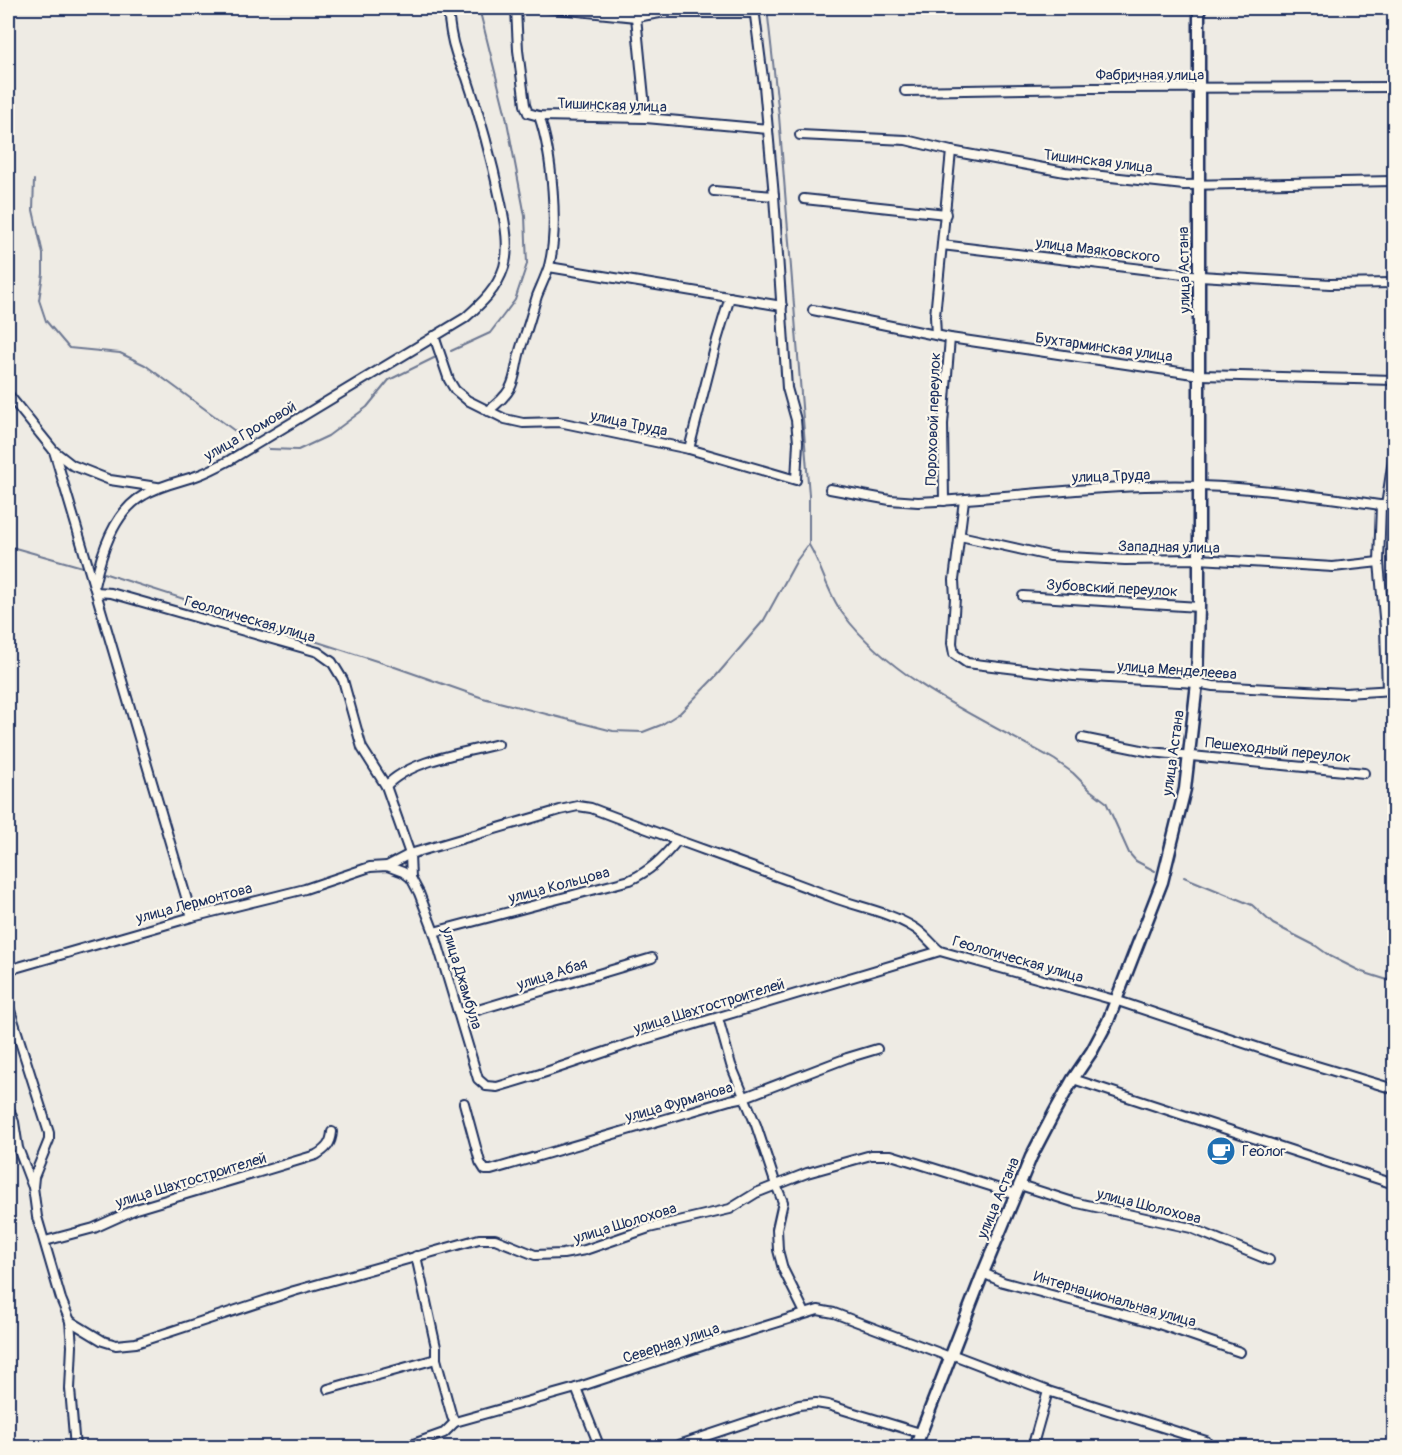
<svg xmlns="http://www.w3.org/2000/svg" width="1402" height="1455" viewBox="0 0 1402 1455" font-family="Pangolin,sans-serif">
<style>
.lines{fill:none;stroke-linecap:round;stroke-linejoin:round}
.stream{stroke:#6d7892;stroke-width:2}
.street-casing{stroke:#1b2f5e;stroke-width:12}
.secondary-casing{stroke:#1b2f5e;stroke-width:15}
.street{stroke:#fbf7ec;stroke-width:8}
.secondary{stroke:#fbf7ec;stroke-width:10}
.labels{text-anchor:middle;stroke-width:4.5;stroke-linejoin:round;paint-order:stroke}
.street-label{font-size:15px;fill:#1b2f5e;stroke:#fbf7ec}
.poi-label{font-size:15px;fill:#1b2f5e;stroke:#fbf7ec;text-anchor:start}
</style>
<rect width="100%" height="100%" fill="#eeebe4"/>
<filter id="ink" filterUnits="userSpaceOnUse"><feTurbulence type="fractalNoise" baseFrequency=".0167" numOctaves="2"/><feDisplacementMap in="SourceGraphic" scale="12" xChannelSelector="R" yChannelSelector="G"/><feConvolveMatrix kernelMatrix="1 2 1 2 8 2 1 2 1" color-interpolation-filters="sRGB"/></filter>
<g filter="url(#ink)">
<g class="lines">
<g class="stream">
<path d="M34 180 33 210 43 254V274L39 300 46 321 69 348 120 353 145 365 239 434"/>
<path d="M451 351 490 333 515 300 527 264 525 216 506 116 479 8"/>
<path d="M269 449 298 450 328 436 367 407 389 380 438 356"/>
<path d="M809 545C822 566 827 593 843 614 894 682 982 719 1055 760L1073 773 1090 790 1106 802 1129 853 1136 861 1155 871"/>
<path d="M8 546 86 568"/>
<path d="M100 572 389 665 483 698 613 731 643 732 661 725 680 713 716 676 764 620 797 560 809 544V495L779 116 767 8"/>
<path d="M1184 877 1252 905 1273 924 1316 946 1330 956 1362 972 1394 982"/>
</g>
<g class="street-casing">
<g id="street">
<path d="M516 8 518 50 525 105 528 113 539 116 646 118 768 129"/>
<path d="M549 8 636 17 660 13H754"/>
<path d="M636 17 646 118"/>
<path d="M905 91 1089 88 1394 87"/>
<path d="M800 135 906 140 951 151 1065 172 1184 185 1394 181"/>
<path d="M714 191 774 196"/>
<path d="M804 199 946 214"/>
<path d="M942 245 1200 276 1330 284 1394 283"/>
<path d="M549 267 782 306"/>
<path d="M813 310 950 338 1200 375 1394 380"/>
<path d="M936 335 935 316 951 151"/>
<path d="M434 336 449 380 455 390 467 400 505 419 523 423 559 422 689 449 796 480 798 442 796 420 787 388 774 196 764 86 754 8"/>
<path d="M8 394 54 451 72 465 110 480 157 487"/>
<path d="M488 411C521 386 511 378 522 344 528 328 532 312 537 296 541 286 546 276 549 266 559 228 552 153 539 116"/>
<path d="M689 449 717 340 730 297"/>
<path d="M54 451 192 917"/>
<path d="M830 489 890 500 918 502C1012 498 1106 483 1200 486 1265 488 1330 498 1394 507"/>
<path d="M964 500 954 580 955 598 952 643 954 654 967 663 1074 676 1197 683 1213 686 1345 693 1394 690"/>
<path d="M944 501 943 424 950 338"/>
<path d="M1381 505 1379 562 1385 628 1387 690"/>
<path d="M1386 506 1394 453"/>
<path d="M960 536 1050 556 1125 560 1199 559 1333 567 1379 562"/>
<path d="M94 586C101 555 113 512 144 495 160 485 178 482 196 476 208 472 219 466 230 460L465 318C482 303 497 289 504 267 510 247 505 223 501 203 492 161 481 119 467 78 464 69 458 62 456 53 451 38 449 23 448 8"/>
<path d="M96 592 111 593 318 652 332 662 343 680 362 748 386 786 410 854 411 878"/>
<path d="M1023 596 1199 607"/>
<path d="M1082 738 1151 752 1364 773"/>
<path d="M386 786C410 760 464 753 498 744"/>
<path d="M387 866 410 854 560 810 578 806 591 808C671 839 752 866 832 897 858 907 889 912 913 927 924 933 930 943 940 951L1118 1001 1280 1055 1394 1089"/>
<path d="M434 932 630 880C650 871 663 858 677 841"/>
<path d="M8 970 192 917 305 889 370 867 387 866 403 872 411 878 419 893 434 932 478 1079 486 1086 497 1087 540 1074 632 1043 940 951"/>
<path d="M8 1004 49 1133V1140L34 1177 33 1187 37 1217 61 1299 70 1321 72 1346 70 1389 75 1448"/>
<path d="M461 1015 652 958"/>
<path d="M718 1018 731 1065 756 1125 776 1185 783 1202 777 1229 778 1250 783 1269 805 1313"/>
<path d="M1073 1079 1394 1184"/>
<path d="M464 1103 480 1162 485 1170H491L730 1100 745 1097 847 1058 877 1049"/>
<path d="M8 1106 14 1122 18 1148 32 1185"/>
<path d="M1020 1185 1073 1202 1191 1228 1269 1260"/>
<path d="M45 1241 94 1228 136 1209 316 1155C326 1149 331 1144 332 1132"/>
<path d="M416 1256 436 1347V1359L452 1417 455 1422"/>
<path d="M983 1273 1003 1282 1156 1323 1240 1352"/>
<path d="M70 1321 103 1341 116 1345 136 1343 294 1291 479 1239H495L535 1255 563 1254 585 1250 649 1228 730 1209 756 1193 807 1173 871 1155H891L1016 1194"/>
<path d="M951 1354 1048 1391 1206 1441"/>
<path d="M576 1388 600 1448"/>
<path d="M328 1389 436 1359"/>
<path d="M8 1447V1448"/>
<path d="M402 1448 444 1433 455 1422 576 1388 717 1341 818 1310 834 1313 950 1357"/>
<path d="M670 1448 799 1405 816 1403 828 1405 920 1433"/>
<path d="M1032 1448 1048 1391"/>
</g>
</g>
<g class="secondary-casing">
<path id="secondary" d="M915 1448 983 1273 1031 1157 1054 1113 1073 1079 1092 1051 1108 1021 1162 882 1185 789 1189 754 1197 683 1199 607V8"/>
</g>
<use href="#street" class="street"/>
<use href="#secondary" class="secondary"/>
</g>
</g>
<defs>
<g id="cafe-disc" transform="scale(1.5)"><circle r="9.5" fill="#1f6fb2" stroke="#fbf7ec"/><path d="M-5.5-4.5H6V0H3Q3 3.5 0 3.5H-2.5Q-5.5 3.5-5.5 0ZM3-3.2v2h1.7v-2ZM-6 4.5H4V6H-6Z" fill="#fff"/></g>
</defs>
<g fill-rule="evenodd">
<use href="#cafe-disc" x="1221" y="1151"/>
</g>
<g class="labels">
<g class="street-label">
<text x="1150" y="80">Фабричная улица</text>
<text transform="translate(612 105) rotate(2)" y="5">Тишинская улица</text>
<text transform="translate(1098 161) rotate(7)" y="5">Тишинская улица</text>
<text transform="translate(1098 250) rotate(7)" y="5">улица Маяковского</text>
<text transform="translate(1184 270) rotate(-91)" y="5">улица Астана</text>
<text transform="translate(1104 347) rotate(8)" y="5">Бухтарминская улица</text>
<text transform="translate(933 419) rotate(-88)" y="5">Пороховой переулок</text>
<text transform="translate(629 423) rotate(12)" y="5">улица Труда</text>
<text transform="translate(250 431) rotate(-30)" y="5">улица Громовой</text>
<text transform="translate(1111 476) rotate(-2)" y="5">улица Труда</text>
<text transform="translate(1169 547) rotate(1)" y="5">Западная улица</text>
<text transform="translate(1112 588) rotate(3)" y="5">Зубовский переулок</text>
<text transform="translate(250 619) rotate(16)" y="5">Геологическая улица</text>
<text transform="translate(1177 670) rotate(4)" y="5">улица Менделеева</text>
<text transform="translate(1278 750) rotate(6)" y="5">Пешеходный переулок</text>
<text transform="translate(1173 753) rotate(-82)" y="5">улица Астана</text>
<text transform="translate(559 885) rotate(-15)" y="5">улица Кольцова</text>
<text transform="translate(194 903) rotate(-15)" y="5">улица Лермонтова</text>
<text transform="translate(1018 959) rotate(16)" y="5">Геологическая улица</text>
<text transform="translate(552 974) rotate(-18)" y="5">улица Абая</text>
<text transform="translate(462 978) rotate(73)" y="5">улица Джамбула</text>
<text transform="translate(709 1006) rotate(-17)" y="5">улица Шахтостроителей</text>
<text transform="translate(679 1102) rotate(-16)" y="5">улица Фурманова</text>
<text transform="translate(191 1180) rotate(-17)" y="5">улица Шахтостроителей</text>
<text transform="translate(998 1198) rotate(-67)" y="5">улица Астана</text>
<text transform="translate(1149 1206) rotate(14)" y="5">улица Шолохова</text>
<text transform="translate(625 1223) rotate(-17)" y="5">улица Шолохова</text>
<text transform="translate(1115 1299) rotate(16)" y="5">Интернациональная улица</text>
<text transform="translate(671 1343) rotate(-18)" y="5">Северная улица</text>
</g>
<g class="poi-label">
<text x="1242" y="1156">Геолог</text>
</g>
</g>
<rect width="1402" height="1455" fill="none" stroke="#fbf7ec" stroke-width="30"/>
<rect x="15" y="15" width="1372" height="1425" fill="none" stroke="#1b2f5e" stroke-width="2" filter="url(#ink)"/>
</svg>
